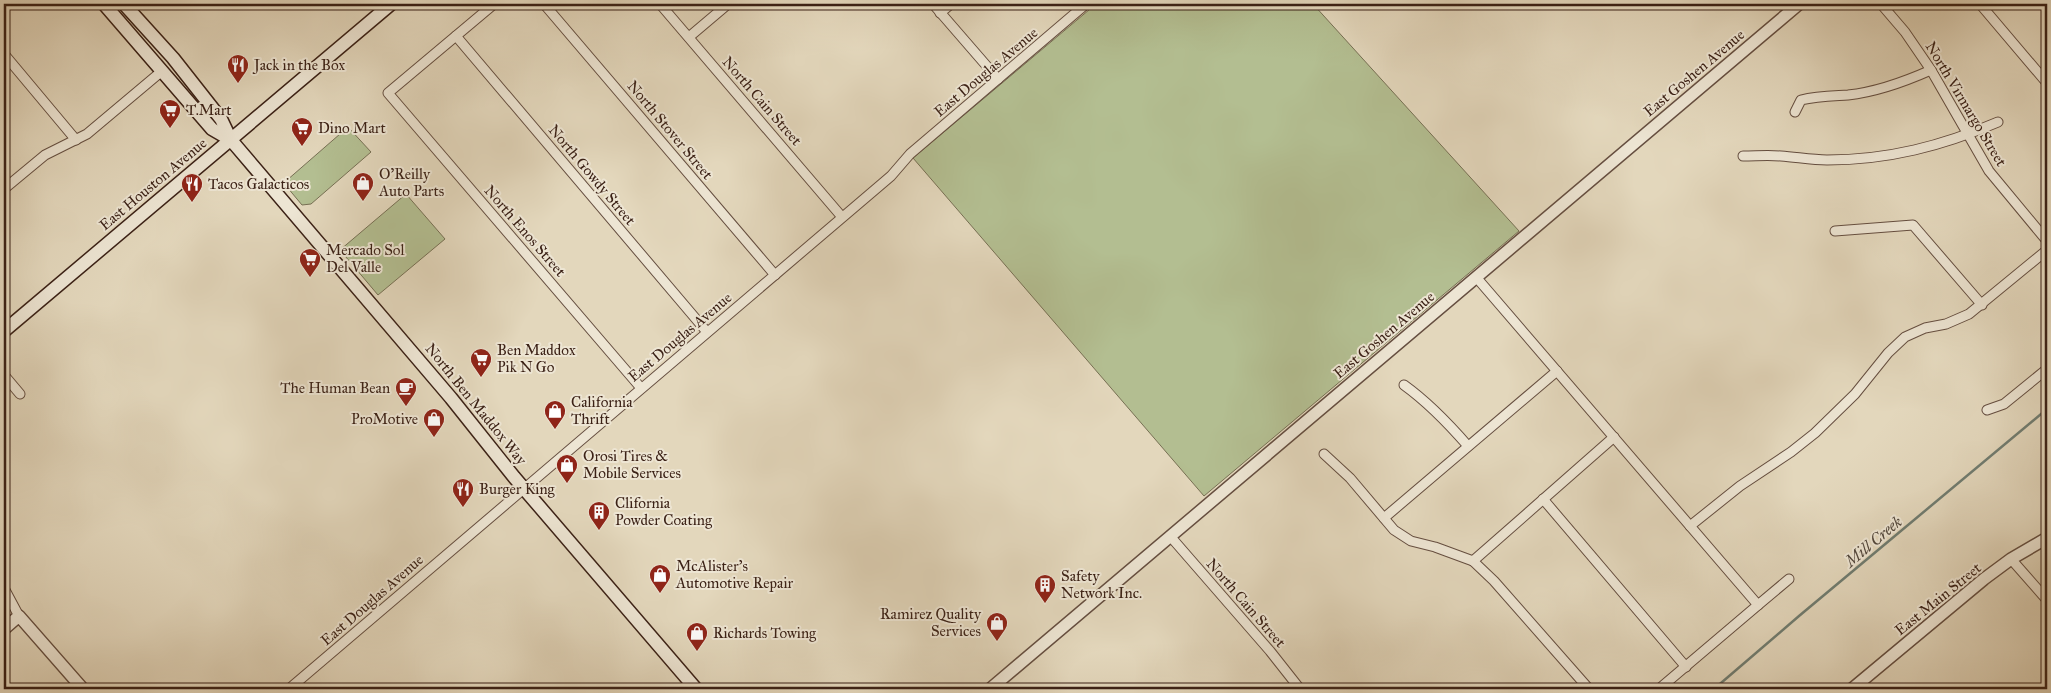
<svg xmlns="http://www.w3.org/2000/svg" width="2051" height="693" viewBox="0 0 2051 693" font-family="'IM FELL Great Primer',serif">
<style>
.green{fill:#b3be91;stroke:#777054}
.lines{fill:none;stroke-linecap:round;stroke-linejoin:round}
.stream{stroke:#717d71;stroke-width:2.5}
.minor-casing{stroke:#654e40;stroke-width:11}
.tertiary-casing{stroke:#654e40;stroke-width:14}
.secondary-casing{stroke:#3b2116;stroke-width:15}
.minor{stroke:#ede5d3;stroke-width:9}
.tertiary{stroke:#ede5d3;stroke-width:11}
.secondary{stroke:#ede5d3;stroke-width:12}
.labels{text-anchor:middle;stroke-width:4;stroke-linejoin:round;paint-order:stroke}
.poi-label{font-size:15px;fill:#3b2116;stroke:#ede5d3;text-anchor:start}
.street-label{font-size:15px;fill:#3b2116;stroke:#ede5d3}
.water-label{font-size:16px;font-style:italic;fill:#52473c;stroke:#ede5d3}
</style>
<rect width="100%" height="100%" fill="#e3d7bc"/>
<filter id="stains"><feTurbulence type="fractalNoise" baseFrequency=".004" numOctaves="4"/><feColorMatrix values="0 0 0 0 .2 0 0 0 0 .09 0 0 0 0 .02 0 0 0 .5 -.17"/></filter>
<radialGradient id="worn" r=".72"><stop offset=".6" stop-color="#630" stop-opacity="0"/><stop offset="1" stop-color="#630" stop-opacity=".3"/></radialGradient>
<g class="green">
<path d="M1096 4H1313L1519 231 1204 496 913 158Z"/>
<path d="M348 127 371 152 311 204 302 205 287 187 286 181Z"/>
<path d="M406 194 445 239 378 295 340 250Z"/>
</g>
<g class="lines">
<path class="stream" d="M1714 689 1799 616 2047 409"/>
<g class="minor-casing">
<g id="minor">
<path d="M494 4 388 93 641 388"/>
<path d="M544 4 775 275"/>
<path d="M660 4 842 217"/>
<path d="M933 4 998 79"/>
<path d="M1881 4 1905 32 1931 70 1989 171 2047 241"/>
<path d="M1980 4 2047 83"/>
<path d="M940 13 951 4"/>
<path d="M456 36 707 332"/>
<path d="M689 37 728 4"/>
<path d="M4 54 76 140"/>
<path d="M1795 112 1801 100C1817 96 1831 96 1848 95 1877 92 1904 82 1931 70"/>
<path d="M1743 156C1756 156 1768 155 1781 156 1796 157 1812 160 1827 160 1888 160 1942 146 1998 122"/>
<path d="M4 189 45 155 87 134 162 71"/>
<path d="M1835 231 1913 225 1982 305"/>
<path d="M1476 277 1758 605 1789 579"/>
<path d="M4 375 20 394"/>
<path d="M1404 385C1429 403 1448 423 1468 446"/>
<path d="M1987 410 2004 404 2047 369"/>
<path d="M1324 454 1350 478 1394 530 1411 541 1435 547 1473 561 1614 437"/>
<path d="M1543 499 1686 667"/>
<path d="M1384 518 1557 371"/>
<path d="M1690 526 1740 486 1791 452 1815 433 1855 394 1888 353 1905 337 1925 328 1946 324 1969 314 2047 250"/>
<path d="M1170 536 1270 651 1300 689"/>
<path d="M2011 559 2047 600"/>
<path d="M1473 561 1494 581 1589 689"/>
<path d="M4 588 19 616"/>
<path d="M289 689 891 176 910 154 1086 4"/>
<path d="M1659 689 1758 605"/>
</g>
</g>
<g class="tertiary-casing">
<g id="tertiary">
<path d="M4 629 19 616 83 689"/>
<path d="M990 689 1799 4"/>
<path d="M1852 689 1984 579 2011 559 2047 538"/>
</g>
</g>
<g class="secondary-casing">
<g id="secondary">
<path d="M104 4 212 129 231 140"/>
<path d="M124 4 173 58 221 119 231 140 451 398 514 477 696 689"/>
<path d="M4 331 391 4"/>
</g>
</g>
<use href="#minor" class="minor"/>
<use href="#tertiary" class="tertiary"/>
<use href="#secondary" class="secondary"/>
</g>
<defs>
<g id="restaurant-pin" transform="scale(1.125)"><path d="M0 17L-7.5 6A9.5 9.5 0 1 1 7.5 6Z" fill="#8f2418" stroke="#ede5d3"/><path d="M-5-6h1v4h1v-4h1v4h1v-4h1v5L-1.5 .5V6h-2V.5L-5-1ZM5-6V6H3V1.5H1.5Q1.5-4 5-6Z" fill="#fff"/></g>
<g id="supermarket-pin" transform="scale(1.125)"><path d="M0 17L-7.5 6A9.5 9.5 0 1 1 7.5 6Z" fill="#8f2418" stroke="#ede5d3"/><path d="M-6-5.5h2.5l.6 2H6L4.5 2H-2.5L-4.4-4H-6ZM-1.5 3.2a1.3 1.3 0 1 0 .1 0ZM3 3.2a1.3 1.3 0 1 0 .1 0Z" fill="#fff"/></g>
<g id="shop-pin" transform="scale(1.125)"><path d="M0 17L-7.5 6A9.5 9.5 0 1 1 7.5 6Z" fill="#8f2418" stroke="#ede5d3"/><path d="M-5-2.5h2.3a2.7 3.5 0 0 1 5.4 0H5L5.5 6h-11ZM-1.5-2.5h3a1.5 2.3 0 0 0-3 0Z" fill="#fff"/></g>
<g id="cafe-pin" transform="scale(1.125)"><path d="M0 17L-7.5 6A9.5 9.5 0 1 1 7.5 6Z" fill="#8f2418" stroke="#ede5d3"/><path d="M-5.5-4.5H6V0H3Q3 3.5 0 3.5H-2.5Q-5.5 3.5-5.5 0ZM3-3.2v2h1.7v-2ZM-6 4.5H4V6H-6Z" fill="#fff"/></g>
<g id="building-pin" transform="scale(1.125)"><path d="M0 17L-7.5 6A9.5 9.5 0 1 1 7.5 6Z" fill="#8f2418" stroke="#ede5d3"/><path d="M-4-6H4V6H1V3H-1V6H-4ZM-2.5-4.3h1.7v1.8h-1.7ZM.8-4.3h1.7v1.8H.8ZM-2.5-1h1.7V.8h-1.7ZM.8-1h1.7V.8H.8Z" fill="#fff"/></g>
</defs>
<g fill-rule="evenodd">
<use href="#restaurant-pin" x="238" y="65"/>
<use href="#supermarket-pin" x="170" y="110"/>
<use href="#supermarket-pin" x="302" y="128"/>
<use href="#shop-pin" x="363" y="183"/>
<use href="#restaurant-pin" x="192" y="184"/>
<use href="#supermarket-pin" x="310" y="259"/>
<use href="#supermarket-pin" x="481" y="359"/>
<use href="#cafe-pin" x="406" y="388"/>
<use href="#shop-pin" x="555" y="411"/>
<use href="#shop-pin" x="434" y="419"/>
<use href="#shop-pin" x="567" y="465"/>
<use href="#restaurant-pin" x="463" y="489"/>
<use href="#building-pin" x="599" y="512"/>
<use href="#shop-pin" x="660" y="575"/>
<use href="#building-pin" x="1045" y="585"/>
<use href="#shop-pin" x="997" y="623"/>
<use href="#shop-pin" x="697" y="633"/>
</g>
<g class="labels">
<g class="poi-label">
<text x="254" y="70">Jack in the Box</text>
<text x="186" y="115">T.Mart</text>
<text x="318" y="133">Dino Mart</text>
<text x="379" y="179">O'Reilly<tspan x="379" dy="17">Auto Parts</tspan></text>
<text x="208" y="189">Tacos Galacticos</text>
<text x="326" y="255">Mercado Sol<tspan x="326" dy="17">Del Valle</tspan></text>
<text x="497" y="355">Ben Maddox<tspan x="497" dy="17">Pik N Go</tspan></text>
<text x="390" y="393" text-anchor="end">The Human Bean</text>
<text x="571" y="407">California<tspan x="571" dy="17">Thrift</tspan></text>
<text x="418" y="424" text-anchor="end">ProMotive</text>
<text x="583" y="461">Orosi Tires &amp;<tspan x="583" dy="17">Mobile Services</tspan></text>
<text x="479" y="494">Burger King</text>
<text x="615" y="508">Clifornia<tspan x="615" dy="17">Powder Coating</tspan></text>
<text x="676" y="571">McAlister's<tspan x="676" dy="17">Automotive Repair</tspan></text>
<text x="1061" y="581">Safety<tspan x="1061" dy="17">Network Inc.</tspan></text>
<text x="981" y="619" text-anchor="end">Ramirez Quality<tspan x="981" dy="17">Services</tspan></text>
<text x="713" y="638">Richards Towing</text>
</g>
<g class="street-label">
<text transform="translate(986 72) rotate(-40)" y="5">East Douglas Avenue</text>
<text transform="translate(1694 73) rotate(-40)" y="5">East Goshen Avenue</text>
<text transform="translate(762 101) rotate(49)" y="5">North Cain Street</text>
<text transform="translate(1966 104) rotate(59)" y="5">North Virmargo Street</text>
<text transform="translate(670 130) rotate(50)" y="5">North Stover Street</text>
<text transform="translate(592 175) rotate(50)" y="5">North Gowdy Street</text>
<text transform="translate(153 184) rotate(-40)" y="5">East Houston Avenue</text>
<text transform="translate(525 231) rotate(49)" y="5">North Enos Street</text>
<text transform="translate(1384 335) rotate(-40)" y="5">East Goshen Avenue</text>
<text transform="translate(680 337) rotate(-40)" y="5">East Douglas Avenue</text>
<text transform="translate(476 404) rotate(51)" y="5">North Ben Maddox Way</text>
<text transform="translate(1938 599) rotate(-39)" y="5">East Main Street</text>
<text transform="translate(372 600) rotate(-41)" y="5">East Douglas Avenue</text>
<text transform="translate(1246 603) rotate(49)" y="5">North Cain Street</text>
</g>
<g class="water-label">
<text transform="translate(1873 541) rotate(-40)" y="6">Mill Creek</text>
</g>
</g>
<rect width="2051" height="693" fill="none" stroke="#e3d7bc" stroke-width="20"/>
<rect x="5" y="5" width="2041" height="683" fill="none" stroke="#3b2116" stroke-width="2.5"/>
<rect x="10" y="10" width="2031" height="673" fill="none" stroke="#3b2116"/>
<rect width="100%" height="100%" filter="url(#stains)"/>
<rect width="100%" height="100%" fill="url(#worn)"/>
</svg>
